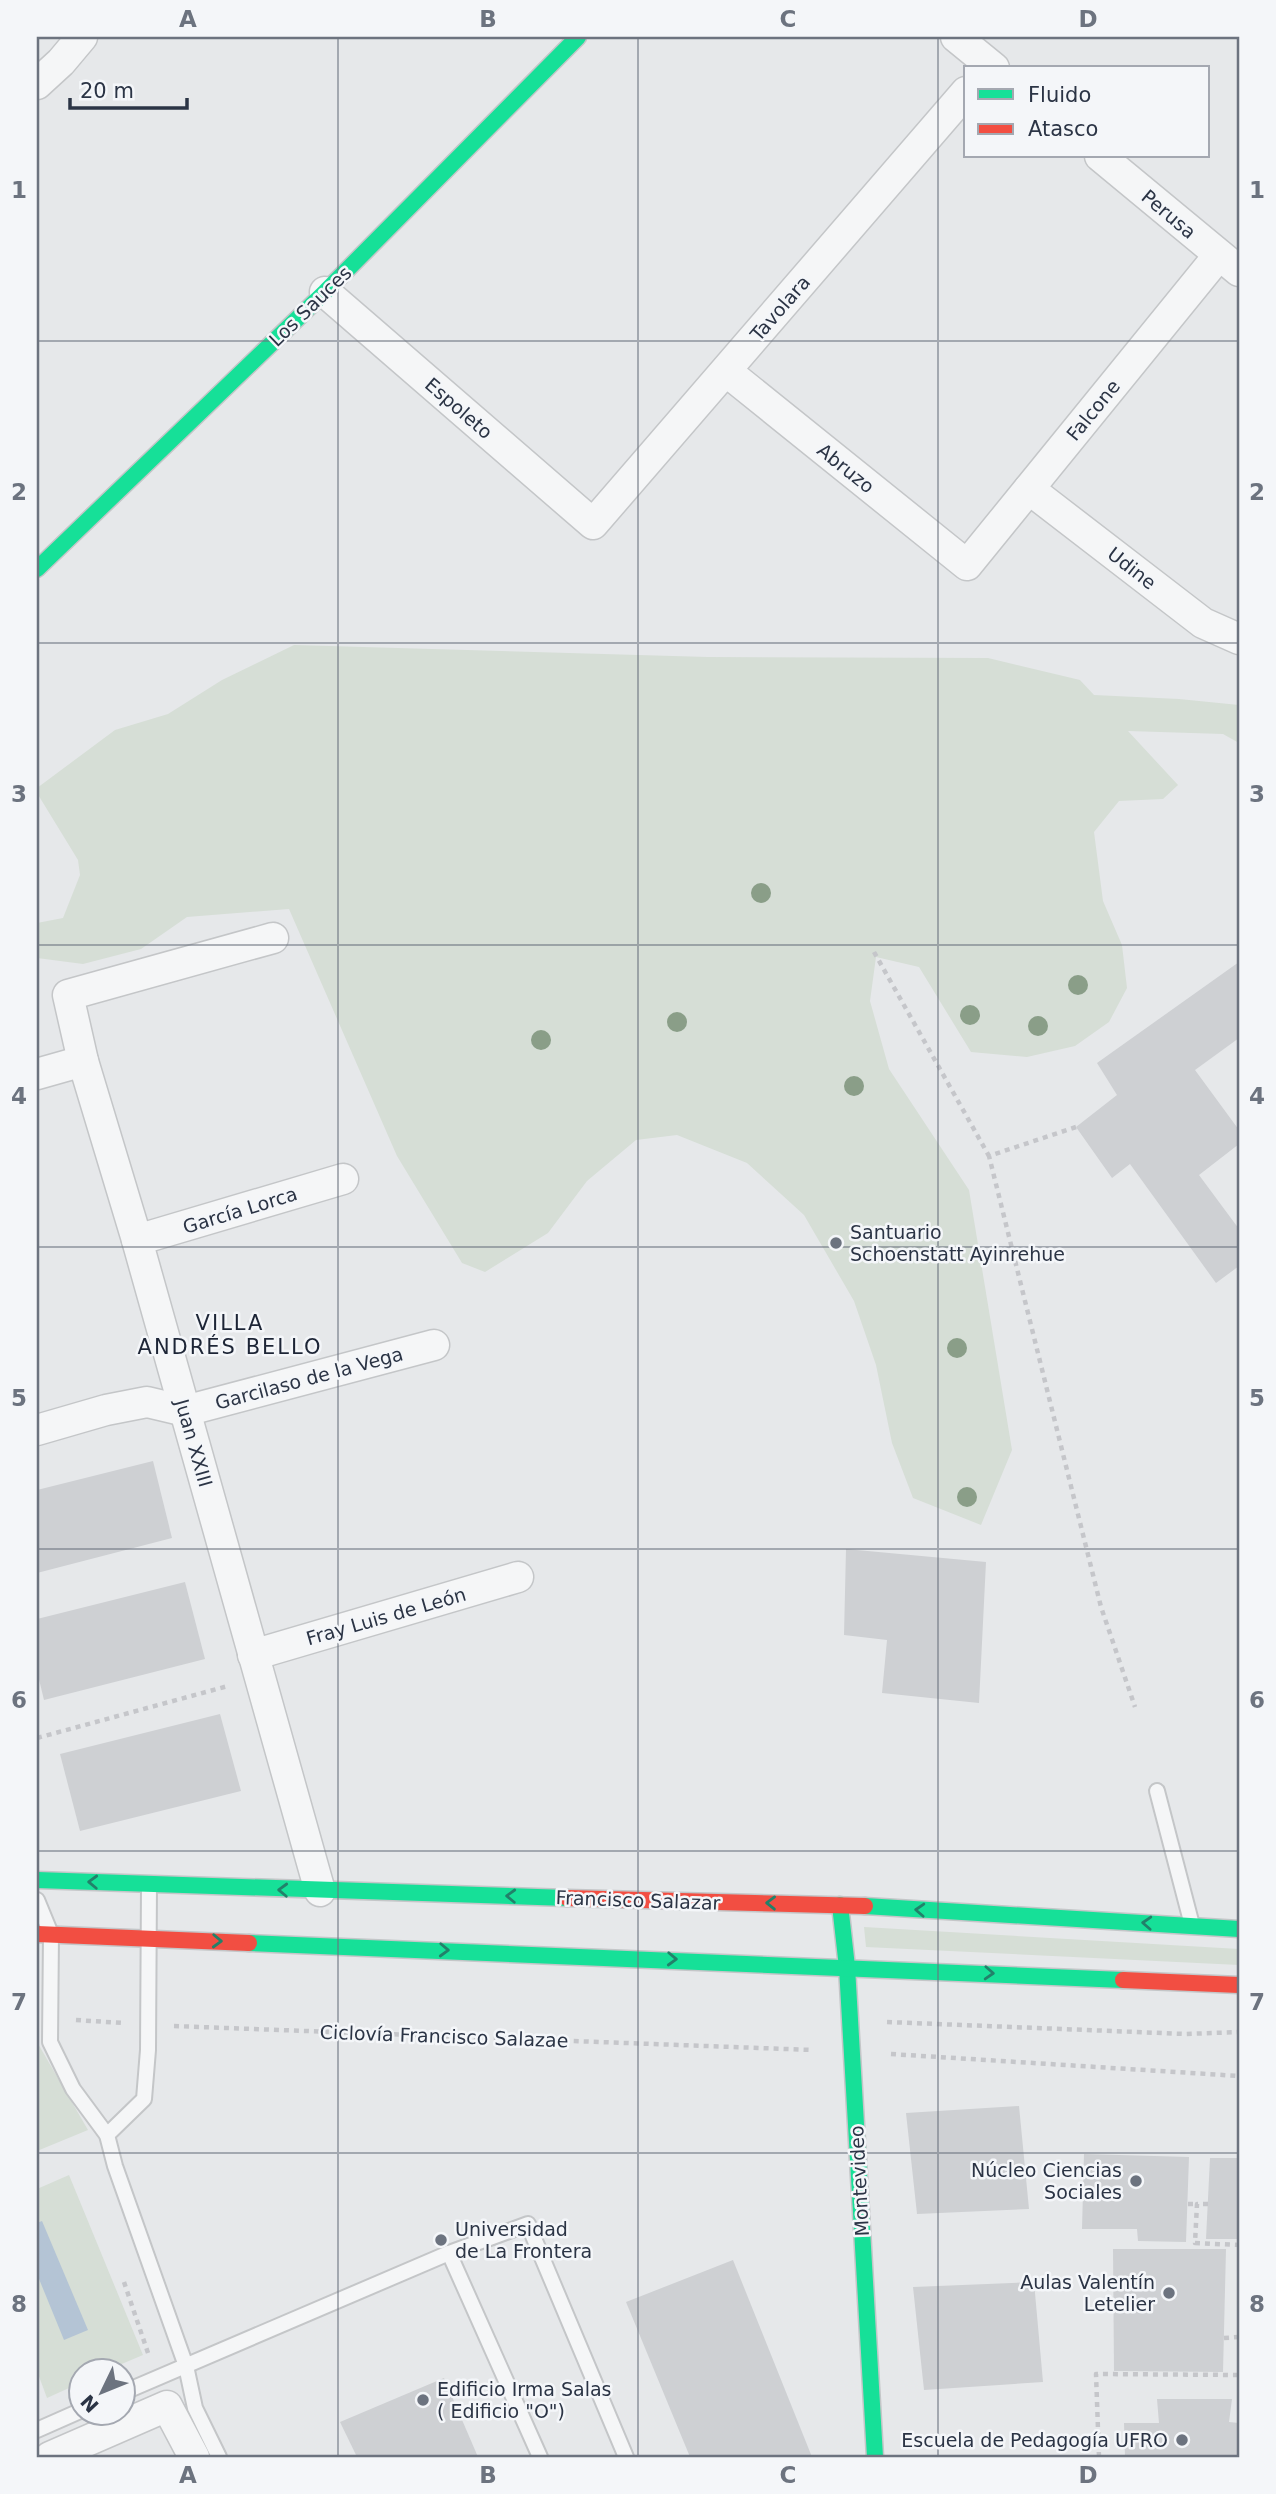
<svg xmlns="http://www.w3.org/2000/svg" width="1276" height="2494" viewBox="0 0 1276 2494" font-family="'DejaVu Sans',sans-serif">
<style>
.green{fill:#d6ded6}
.water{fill:#b4c4d5}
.building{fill:#ced0d3}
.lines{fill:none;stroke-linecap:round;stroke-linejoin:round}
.lane-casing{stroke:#c4c6c8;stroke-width:18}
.street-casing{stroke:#c4c6c8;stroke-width:33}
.fast-casing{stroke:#c4c6c8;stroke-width:19}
.jam-casing{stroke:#c4c6c8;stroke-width:19}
.path{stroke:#c5c6ca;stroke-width:4.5;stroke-dasharray:5 5;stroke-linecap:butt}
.lane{stroke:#f5f6f7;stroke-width:14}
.street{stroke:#f5f6f7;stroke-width:30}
.fast{stroke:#16e098;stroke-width:16}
.jam{stroke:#f24e42;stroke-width:16}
.tree{fill:#8a9e88}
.oneway{stroke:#22816a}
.grid{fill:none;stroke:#6c737f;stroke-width:2;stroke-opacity:0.55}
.poi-dot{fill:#6c737f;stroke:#f4f6f9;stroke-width:2.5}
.labels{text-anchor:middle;stroke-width:5;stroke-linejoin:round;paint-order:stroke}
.street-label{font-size:19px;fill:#2b3445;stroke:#f4f6f9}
.poi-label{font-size:19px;fill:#2b3445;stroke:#f4f6f9;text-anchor:start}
.neighbourhood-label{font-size:21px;letter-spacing:2px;fill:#1d2536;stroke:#f4f6f9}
.neatline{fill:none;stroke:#6c737f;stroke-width:2.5}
.grid-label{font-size:23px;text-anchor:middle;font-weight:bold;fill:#6c737f}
</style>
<rect width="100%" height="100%" fill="#e6e8ea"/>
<g class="green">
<path d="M294 645 708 657 988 658 1080 680 1094 695 1179 699 1239 705V743L1223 734 1128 731 1178 785 1163 799 1119 801 1094 832 1103 901 1122 945 1127 988 1109 1022 1075 1046 1027 1057 971 1052 919 967 876 957 870 1001 889 1069 969 1190 1012 1450 981 1525 913 1498 892 1443 876 1365 854 1301 804 1215 747 1163 677 1135 636 1140 587 1181 548 1233 485 1272 462 1263 397 1156 289 909 187 917 141 949 83 964 37 958V923L63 918 80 875 78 860 37 793V788L115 730 168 714 222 680Z"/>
<path d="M864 1927 1239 1949V1965L866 1947Z"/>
<path d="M37 2042 88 2130 37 2151Z"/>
<path d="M69 2175 143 2355 105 2371 80 2372V2383L47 2398 37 2371V2189Z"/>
</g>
<path class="water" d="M42 2221 88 2330 64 2340 37 2274V2223Z"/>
<g class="building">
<path d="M1239 962V1038L1195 1070 1239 1130V1144L1199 1175 1239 1229V1266L1216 1283 1130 1164 1112 1178 1076 1127 1117 1095 1097 1063Z"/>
<path d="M153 1461 172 1538 37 1573V1490Z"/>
<path d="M846 1549 986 1562 979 1703 882 1693 887 1640 844 1635Z"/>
<path d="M185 1582 205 1659 44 1700 37 1671V1619Z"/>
<path d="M220 1714 241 1791 80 1831 60 1754Z"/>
<path d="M1019 2106 1029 2209 917 2214 906 2113Z"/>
<path d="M1084 2154 1189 2157 1186 2242 1138 2241 1137 2229H1082Z"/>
<path d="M1210 2158H1239V2239H1206Z"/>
<path d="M1113 2249H1226L1223 2372 1114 2371Z"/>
<path d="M733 2260 812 2457H690L626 2302Z"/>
<path d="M1034 2282 1043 2382 924 2390 913 2287Z"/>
<path d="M444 2378 478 2457H357L340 2422Z"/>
<path d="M1157 2399H1232L1229 2422 1239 2423V2457H1125L1124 2423H1159Z"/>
</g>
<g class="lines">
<g class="lane-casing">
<g id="lane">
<path d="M1157 1791 1192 1925"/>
<path d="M37 1900 51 1934 50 2042 73 2089 107 2135 115 2166 186 2366 195 2408 219 2457"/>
<path d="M107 2135 144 2099 148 2050 149 1886"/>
<path d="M449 2253 540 2457"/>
<path d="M122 2393 449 2253 528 2224 626 2457"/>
<path d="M37 2430 80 2411"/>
</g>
</g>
<g class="street-casing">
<g id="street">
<path d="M956 37 994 68"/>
<path d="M37 84 61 62 82 37"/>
<path d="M1100 156 1239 271"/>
<path d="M325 292 593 524 966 92"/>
<path d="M726 371 967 565 1219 255"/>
<path d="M1029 489 1203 623 1239 639"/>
<path d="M273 938 68 995 83 1061 137 1240 320 1891"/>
<path d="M37 1074 83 1061"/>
<path d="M137 1240 343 1179"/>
<path d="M37 1430 106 1410 147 1402 185 1411 434 1345"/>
<path d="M253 1655 518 1577"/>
<path d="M50 2457 167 2406 194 2457"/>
</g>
</g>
<g class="fast-casing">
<g id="fast">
<path d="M37 569 325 292 578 37"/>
<path d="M37 1880 567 1898"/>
<path d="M840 1905 847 1967 875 2457"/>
<path d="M865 1906 1239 1929"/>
<path d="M249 1943 1123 1980"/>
</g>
</g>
<g class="jam-casing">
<g id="jam">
<path d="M567 1898 865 1906"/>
<path d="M37 1934 249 1943"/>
<path d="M1123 1980 1239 1985"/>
</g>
</g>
<g class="path">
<path d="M874 952 989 1156"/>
<path d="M1076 1127 989 1156 1101 1607 1135 1707"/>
<path d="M37 1738 228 1686"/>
<path d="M76 2020 123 2023"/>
<path d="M887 2022 1186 2034 1239 2032"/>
<path d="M174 2026 812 2050"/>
<path d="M891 2054 1239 2076"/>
<path d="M1188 2204H1197"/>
<path d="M1208 2204H1197L1195 2243 1239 2245"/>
<path d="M124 2282 148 2353"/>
<path d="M1224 2338 1239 2337"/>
<path d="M1099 2457 1096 2374 1239 2375"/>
</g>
<use href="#lane" class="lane"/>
<use href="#street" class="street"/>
<use href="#fast" class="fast"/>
<use href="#jam" class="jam"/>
</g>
<g class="tree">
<circle cx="761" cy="893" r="10"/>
<circle cx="1078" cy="985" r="10"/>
<circle cx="970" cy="1015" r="10"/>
<circle cx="677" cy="1022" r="10"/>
<circle cx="1038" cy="1026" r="10"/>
<circle cx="541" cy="1040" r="10"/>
<circle cx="854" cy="1086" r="10"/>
<circle cx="957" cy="1348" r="10"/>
<circle cx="967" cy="1497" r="10"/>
</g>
<defs><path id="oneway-chevron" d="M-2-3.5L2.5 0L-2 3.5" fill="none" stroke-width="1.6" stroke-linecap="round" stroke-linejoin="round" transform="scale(1.75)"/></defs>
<g class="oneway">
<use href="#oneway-chevron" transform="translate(93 1882) rotate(-178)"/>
<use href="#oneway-chevron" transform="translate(283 1890) rotate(-178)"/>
<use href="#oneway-chevron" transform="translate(511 1896) rotate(-178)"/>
<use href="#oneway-chevron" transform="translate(771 1903) rotate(-179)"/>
<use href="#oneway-chevron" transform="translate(920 1910) rotate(-177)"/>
<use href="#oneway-chevron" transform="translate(1147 1923) rotate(-177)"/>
<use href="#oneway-chevron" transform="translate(217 1941) rotate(2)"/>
<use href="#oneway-chevron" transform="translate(444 1950) rotate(2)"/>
<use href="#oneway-chevron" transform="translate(672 1959) rotate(2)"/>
<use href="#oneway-chevron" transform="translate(989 1973) rotate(3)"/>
</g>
<path class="grid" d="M338 37V2457M638 37V2457M938 37V2457M37 341H1239M37 643H1239M37 945H1239M37 1247H1239M37 1549H1239M37 1851H1239M37 2153H1239"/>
<g class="poi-dot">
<circle cx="836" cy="1243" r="7"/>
<circle cx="1136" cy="2181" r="7"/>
<circle cx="441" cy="2240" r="7"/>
<circle cx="1169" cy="2293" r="7"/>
<circle cx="423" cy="2400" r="7"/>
<circle cx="1182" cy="2440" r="7"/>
</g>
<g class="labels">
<g class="street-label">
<text transform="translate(1169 214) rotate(40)" y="7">Perusa</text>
<text transform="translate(310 306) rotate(-44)" y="7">Los Sauces</text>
<text transform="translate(780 308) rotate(-49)" y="7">Tavolara</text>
<text transform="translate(459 408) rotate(41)" y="7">Espoleto</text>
<text transform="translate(1093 410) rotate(-51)" y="7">Falcone</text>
<text transform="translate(846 468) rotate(39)" y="7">Abruzo</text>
<text transform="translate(1132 568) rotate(38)" y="7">Udine</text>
<text transform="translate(240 1210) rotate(-17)" y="7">García Lorca</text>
<text transform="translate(309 1378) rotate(-15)" y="7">Garcilaso de la Vega</text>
<text transform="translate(194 1443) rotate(74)" y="7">Juan XXIII</text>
<text transform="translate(386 1616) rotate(-16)" y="7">Fray Luis de León</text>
<text transform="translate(638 1900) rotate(2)" y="7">Francisco Salazar</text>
<text transform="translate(444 2036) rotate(2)" y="7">Ciclovía Francisco Salazae</text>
<text transform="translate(859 2181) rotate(-93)" y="7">Montevideo</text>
</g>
<g class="poi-label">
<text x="850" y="1239">Santuario<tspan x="850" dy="22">Schoenstatt Ayinrehue</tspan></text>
<text x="1122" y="2177" text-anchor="end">Núcleo Ciencias<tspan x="1122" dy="22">Sociales</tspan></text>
<text x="455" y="2236">Universidad<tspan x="455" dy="22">de La Frontera</tspan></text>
<text x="1155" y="2289" text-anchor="end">Aulas Valentín<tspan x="1155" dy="22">Letelier</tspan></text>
<text x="437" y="2396">Edificio Irma Salas<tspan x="437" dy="22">( Edificio "O")</tspan></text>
<text x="1168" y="2447" text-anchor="end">Escuela de Pedagogía UFRO</text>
</g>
<g class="neighbourhood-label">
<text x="230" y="1330">VILLA<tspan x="230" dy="24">ANDRÉS BELLO</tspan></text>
</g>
</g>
<rect width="1276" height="2494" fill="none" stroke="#f4f6f9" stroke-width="77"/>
<rect x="964" y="66" width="245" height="91" fill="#f4f6f9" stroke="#a4a8b1" stroke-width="2"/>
<rect x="978" y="89" width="35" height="10" fill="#16e098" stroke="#a4a8b1" stroke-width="2"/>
<text x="1028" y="102" font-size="21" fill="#2b3445">Fluido</text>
<rect x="978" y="124" width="35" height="10" fill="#f24e42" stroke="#a4a8b1" stroke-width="2"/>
<text x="1028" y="136" font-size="21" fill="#2b3445">Atasco</text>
<g transform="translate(102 2392) rotate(227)"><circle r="33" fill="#f4f6f9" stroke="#a4a8b1" stroke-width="2"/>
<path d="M0-5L12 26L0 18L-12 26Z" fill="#6c737f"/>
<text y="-10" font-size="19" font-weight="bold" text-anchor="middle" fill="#2b3445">N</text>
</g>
<path d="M70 98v10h117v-10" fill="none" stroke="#2b3445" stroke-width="3.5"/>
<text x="80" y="98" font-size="21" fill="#2b3445" stroke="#f4f6f9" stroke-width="5" paint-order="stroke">20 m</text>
<rect x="38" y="38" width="1200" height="2418" class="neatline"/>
<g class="grid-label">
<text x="188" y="27">A</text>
<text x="488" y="27">B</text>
<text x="788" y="27">C</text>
<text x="1088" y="27">D</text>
<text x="19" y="198">1</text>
<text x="1257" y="198">1</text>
<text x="19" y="500">2</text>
<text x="1257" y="500">2</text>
<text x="19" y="802">3</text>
<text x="1257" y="802">3</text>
<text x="19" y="1104">4</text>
<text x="1257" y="1104">4</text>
<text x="19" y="1406">5</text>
<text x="1257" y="1406">5</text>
<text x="19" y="1708">6</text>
<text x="1257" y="1708">6</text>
<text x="19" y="2010">7</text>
<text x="1257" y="2010">7</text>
<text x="19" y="2312">8</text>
<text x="1257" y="2312">8</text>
<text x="188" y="2483">A</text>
<text x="488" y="2483">B</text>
<text x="788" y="2483">C</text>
<text x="1088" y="2483">D</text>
</g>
</svg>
